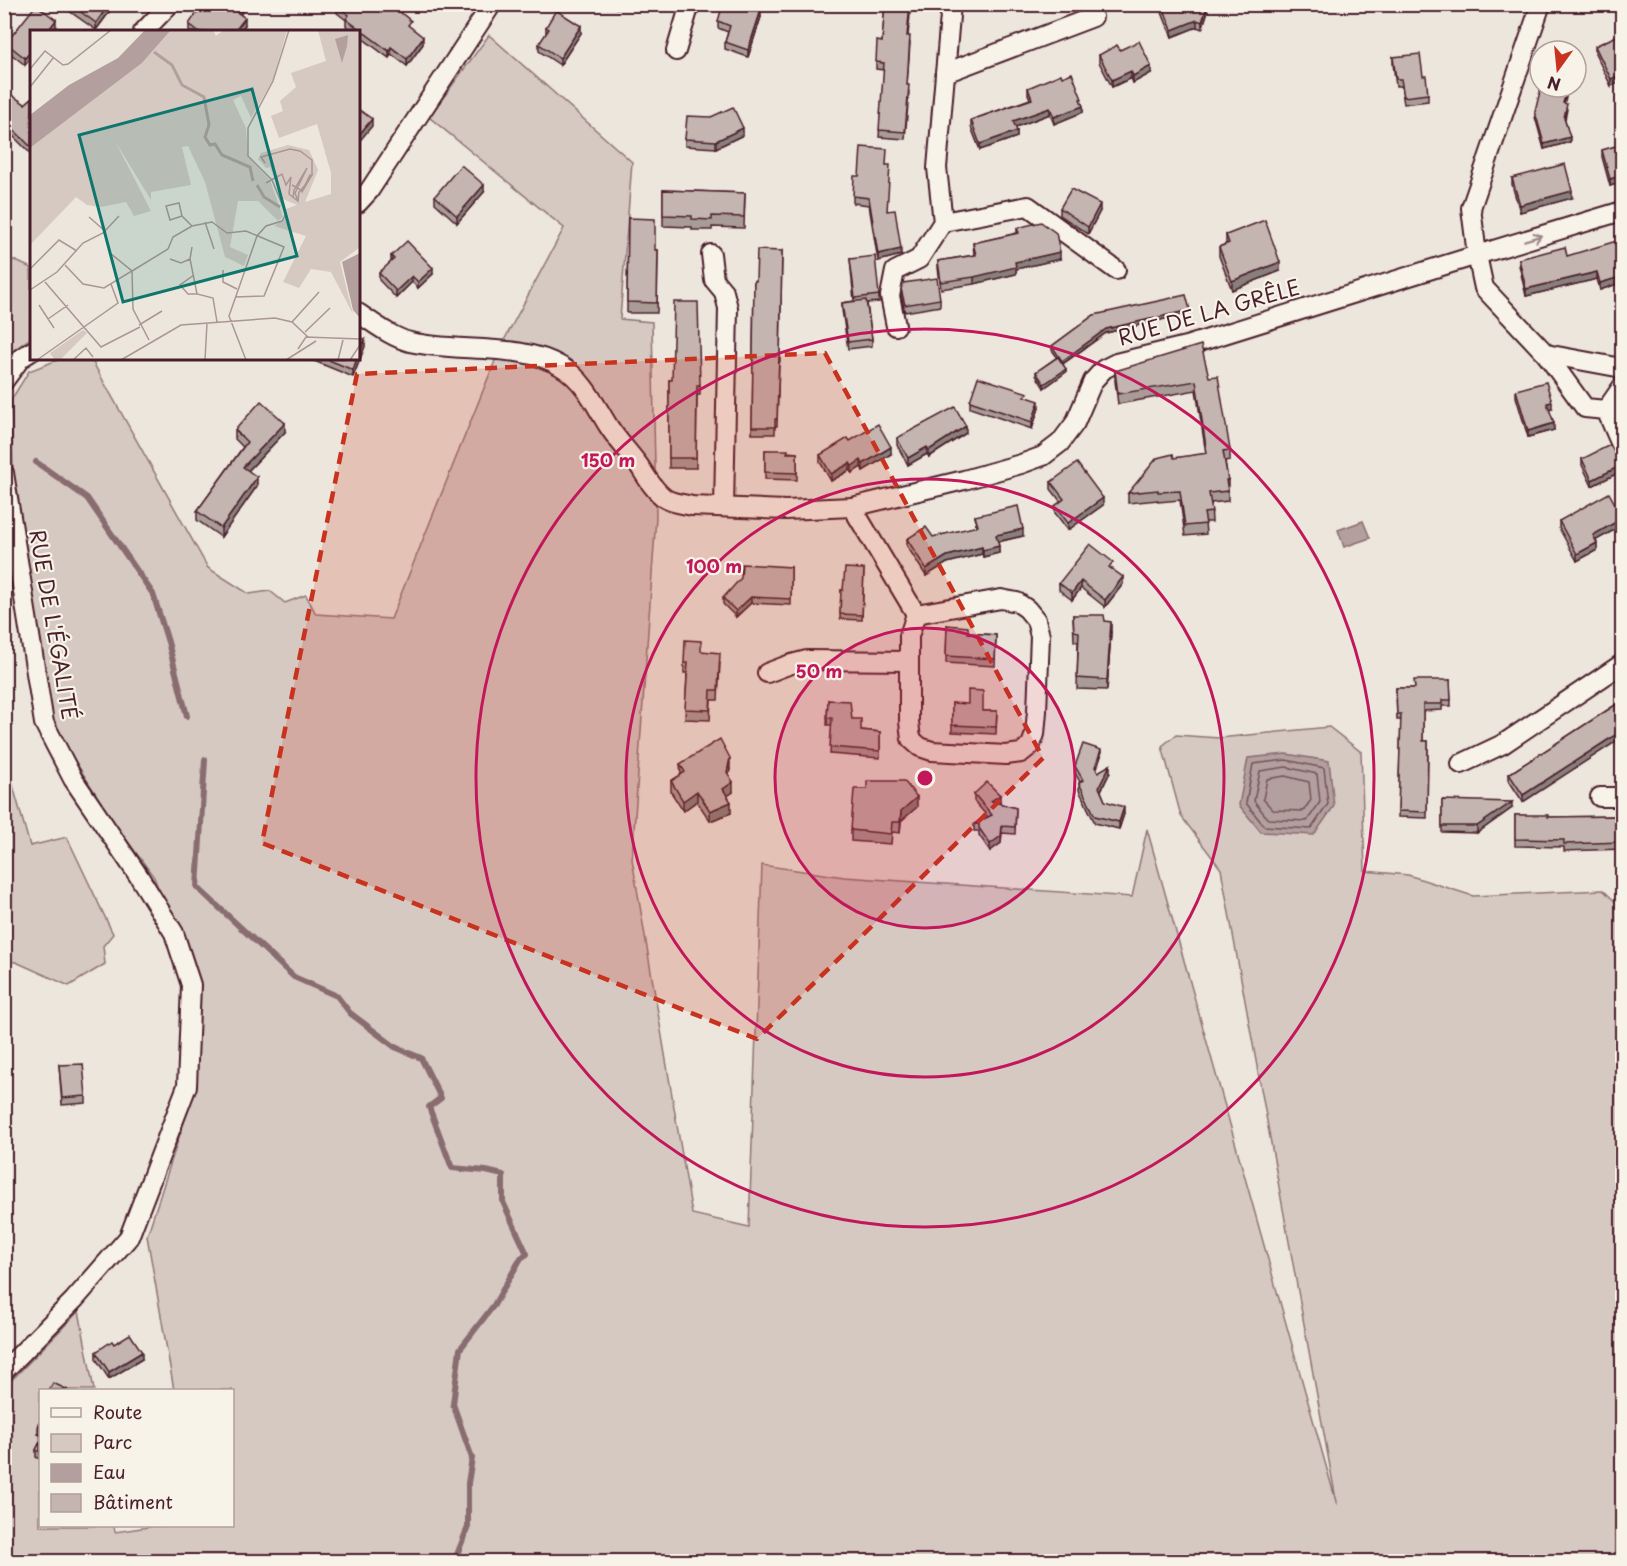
<svg xmlns="http://www.w3.org/2000/svg" width="1627" height="1566" viewBox="0 0 1627 1566" font-family="'Playpen Sans',sans-serif">
<style>
.green{fill:#d5c9c2;stroke:#907476;stroke-width:1.5}
.water{fill:#b39f9d;stroke:#896c6f;stroke-width:1.5}
.lines{fill:none;stroke-linecap:round;stroke-linejoin:round}
.shore{stroke:#745259;stroke-width:1.5}
.stream{stroke:#896c6f;stroke-width:6}
.minor-casing{stroke:#4a1f2b;stroke-width:22}
.minor{stroke:#f7f3e8;stroke-width:18}
.wall{fill:#a99c97;stroke:#4a1f2b;stroke-width:1.5}
.shaded-wall{fill:#897f7b;stroke:#4a1f2b;stroke-width:1.5}
.building{fill:#c4b5b0;stroke:#4a1f2b;stroke-width:1.5}
.oneway{stroke:#a0898a}
.marked{fill:#c8321e;fill-opacity:0.2;stroke:#c8321e;stroke-width:4.5;stroke-dasharray:12 8;stroke-linejoin:round}
.ring{fill:none;stroke:#c2185b;stroke-width:3}
.labels{text-anchor:middle;stroke-width:4.5;stroke-linejoin:round;paint-order:stroke}
.street-label{font-size:21px;fill:#4a1f2b;stroke:#f7f3e8}
.inset-river{fill:none;stroke:#b39f9d;stroke-width:3}
.inset-road{fill:none;stroke:#ab9696;stroke-width:1.5}
.view{fill:#0f766e;fill-opacity:0.15;stroke:#0f766e;stroke-width:3}
.inset-edge{fill:none;stroke:#4a1f2b;stroke-width:3}
.centre{fill:#c2185b;stroke:#f7f3e8;stroke-width:3}
.ring-label{font-size:18px;text-anchor:middle;font-weight:bold;fill:#c2185b;stroke:#f7f3e8;stroke-width:4.5;stroke-linejoin:round;paint-order:stroke}
</style>
<rect width="100%" height="100%" fill="#ece6dd"/>
<filter id="ink" filterUnits="userSpaceOnUse"><feTurbulence type="fractalNoise" baseFrequency=".0167" numOctaves="2"/><feDisplacementMap in="SourceGraphic" scale="12" xChannelSelector="R" yChannelSelector="G"/><feConvolveMatrix kernelMatrix="1 2 1 2 8 2 1 2 1" color-interpolation-filters="sRGB"/></filter>
<g filter="url(#ink)">
<g class="green">
<path d="M489 35 632 162 620 319 652 322 656 517 632 859 692 1214 749 1227 762 865 844 877 1132 897 1147 829 1337 1505 1221 869 1181 816 1162 746 1176 735 1219 738 1329 727 1361 752 1365 871 1408 875 1473 896 1603 890 1622 908V1561L5 1562V1387L79 1311 94 1390H40V1526H114L115 1532 155 1526H232V1390H174L147 1236 196 1085 195 983 154 877 112 820 55 729 13 474 11 400 29 371 60 359H91L208 568 249 594 270 591 285 603 306 595 316 614 391 619 501 346 564 228 429 117Z"/>
<path d="M5 256 31 268 32 337 5 356Z"/>
<path d="M4 754 30 846 67 837 113 934 103 946 105 964 69 986 16 962 5 961Z"/>
</g>
<g class="water">
<path d="M1363 521 1370 538 1344 547 1338 530Z"/>
<path d="M1286 754 1329 761 1334 806 1314 835 1261 832 1239 805 1248 758Z"/>
</g>
<g class="lines">
<g class="shore">
<path d="M1286 760 1324 768 1328 804 1311 829 1264 826 1246 803 1253 764Z"/>
<path d="M1286 767 1317 774 1320 802 1307 821 1268 819 1254 801 1260 771Z"/>
<path d="M1285 776 1309 782 1311 800 1303 811 1273 810 1263 799 1267 779Z"/>
</g>
<g class="stream">
<path d="M36 462 87 498 153 594 168 642 187 716"/>
<path d="M205 760 197 887 294 977 337 996 350 1013 395 1047 421 1058 441 1098 429 1107 452 1168 486 1171 503 1175V1202L527 1254 521 1258 494 1305 460 1349 453 1404 472 1458 468 1483V1527L454 1562"/>
</g>
<g class="minor-casing">
<g id="minor">
<path d="M143 32 170 4"/>
<path d="M676 51 690 4"/>
<path d="M945 73 1093 17 1089 4"/>
<path d="M358 203 369 191 492 4"/>
<path d="M1622 211 1477 255 1484 288 1546 354 1585 408 1606 410 1622 447"/>
<path d="M943 222 1028 206 1116 270"/>
<path d="M711 254 714 280 724 292 728 308 724 507"/>
<path d="M358 313C375 324 391 337 410 342 456 353 522 342 562 367 585 381 595 405 609 427 618 441 630 453 640 467 647 478 655 492 666 499 673 503 684 504 692 506L786 510 852 507 964 480 1021 464 1043 456 1060 443 1075 423 1093 381 1104 369 1116 363 1186 346 1477 255 1471 208 1541 4"/>
<path d="M896 326 890 296 895 271 919 259 943 222 937 168 951 4"/>
<path d="M1546 354 1622 368"/>
<path d="M4 381 21 358 32 351"/>
<path d="M1606 410 1622 387"/>
<path d="M4 473 44 723 73 779 138 875 174 933 191 985 187 1086 129 1237 74 1300 4 1371"/>
<path d="M852 507 916 614 909 636V722L911 739 920 747 932 751 1006 755 1021 753 1031 745 1035 734 1037 711 1040 636 1036 620 1027 609 1017 602 1001 599 916 614"/>
<path d="M767 673 788 665 807 660 909 661"/>
<path d="M1461 764 1503 744 1622 664"/>
<path d="M1600 797H1622"/>
</g>
</g>
<use href="#minor" class="minor"/>
</g>
<g class="wall">
<path d="M65 4H110V11L96 30 65 8Z"/>
<path d="M599 4H619L618 8Z"/>
<path d="M885 4H911L908 36 910 43 907 85 909 92 905 139 879 137 884 70 876 69V62L882 42Z"/>
<path d="M1161 4 1207 14 1202 29 1197 27 1172 37 1161 10Z"/>
<path d="M337 6 411 28 423 44 407 66 391 54 389 58 358 35V32H353L346 26V20L337 13Z"/>
<path d="M241 15 245 25 239 32H190L189 31V24Z"/>
<path d="M761 17 748 57 725 49V42L728 32 718 28V21Z"/>
<path d="M56 27 25 65 6 50V43Z"/>
<path d="M546 27 581 33 560 65 539 51V44L546 34Z"/>
<path d="M1619 35 1611 86 1595 53V46Z"/>
<path d="M1099 55 1151 73 1133 83 1131 78 1112 87 1099 62Z"/>
<path d="M1393 57 1428 94V101L1404 104 1401 86H1396L1393 64Z"/>
<path d="M1062 77 1082 103 1083 112 1054 124 1050 114 1016 127 1017 137 980 150 971 127V120L1030 99 1028 94V88Z"/>
<path d="M1568 87 1564 103 1567 109 1565 120 1570 142 1544 149 1535 117V112Z"/>
<path d="M4 90 25 104 32 98 31 154 4 127Z"/>
<path d="M743 135 716 148 685 146V139Z"/>
<path d="M1623 144V182L1610 186 1602 157V150Z"/>
<path d="M886 165 887 211 901 255 878 261 869 205 853 203V196L859 176Z"/>
<path d="M1512 178 1572 198 1520 212 1512 185Z"/>
<path d="M663 190 745 193 744 228 712 227V230H692V227L663 226Z"/>
<path d="M484 192 457 223 435 203V196Z"/>
<path d="M1060 208 1100 211 1088 234 1060 215Z"/>
<path d="M628 218 655 250H658L657 313H627Z"/>
<path d="M1017 228 1060 259 1016 269V274L974 284 941 289 938 268V261L974 255 973 243 1017 233Z"/>
<path d="M1226 235 1280 271 1232 290 1219 256V247L1226 244Z"/>
<path d="M782 251 780 362H779L777 426H775V434H752L754 281H756Z"/>
<path d="M391 256 433 274 418 288 412 282 396 298 379 280V273L391 262Z"/>
<path d="M1567 256 1619 273 1620 283 1600 290 1597 279 1526 296 1519 265V259Z"/>
<path d="M850 259 879 295V302L867 303 872 339V346L848 349 842 310V303L854 301Z"/>
<path d="M901 289 940 299V306L905 312 901 296Z"/>
<path d="M1190 313 1106 333 1063 364 1066 372 1044 388 1036 375V372L1057 357 1052 350V346L1094 315Z"/>
<path d="M365 346 353 377 307 358H358Z"/>
<path d="M1115 371 1209 377 1230 450V460L1225 461 1228 480V501L1211 503 1212 522H1205L1206 534 1185 536 1180 500 1158 502V500L1128 503V493L1174 458 1206 454 1196 390 1118 404 1115 381Z"/>
<path d="M669 380 700 385V395H697L696 468H669Z"/>
<path d="M1516 390 1552 408 1549 409 1554 430 1528 437 1516 397Z"/>
<path d="M970 401 1039 408 1032 429 970 408Z"/>
<path d="M235 430 285 432 248 471 257 486 221 537 197 520V511L243 447 235 439Z"/>
<path d="M966 433 929 457 927 454 908 465 897 445V438Z"/>
<path d="M850 441 891 454 863 471 861 467 852 473 850 470 831 481 820 462V455Z"/>
<path d="M765 450 797 453V480L765 479Z"/>
<path d="M1582 459 1622 471 1592 486 1582 465Z"/>
<path d="M1051 482 1103 505 1068 530 1055 513V506L1061 502 1051 489Z"/>
<path d="M975 516 1023 536 998 542 999 553 983 557 982 554 947 563 926 576 907 546V539L933 537 976 527Z"/>
<path d="M1623 518V525L1596 540 1597 550 1577 561 1559 528V521Z"/>
<path d="M791 567V605L751 603 736 617 723 604V598Z"/>
<path d="M864 569 862 620 840 619 841 590H843Z"/>
<path d="M1113 569 1123 584 1105 607 1081 588 1072 600 1059 590V583Z"/>
<path d="M1073 615 1105 621 1111 632 1107 690 1077 689 1078 642 1074 641Z"/>
<path d="M947 625 968 633 996 635 995 666 946 663Z"/>
<path d="M701 651 720 663 718 700H711L710 720 685 719 687 673H684V663Z"/>
<path d="M1450 680 1451 706H1442V710L1423 711V741H1428L1427 818 1398 817 1401 720H1397L1396 688H1414Z"/>
<path d="M828 700 852 719 861 730 880 732V758L830 754 832 725H827Z"/>
<path d="M1623 700 1523 802 1509 781V774Z"/>
<path d="M952 703 983 711H997L996 734 952 732Z"/>
<path d="M1101 756 1096 769 1098 772H1110L1101 791 1105 801 1124 814 1119 829 1095 823 1079 790V783L1080 782 1075 773V766Z"/>
<path d="M680 764 730 769 729 775 733 792 727 796 731 813 710 821 697 801 683 811 671 792V781L681 775Z"/>
<path d="M974 794 1000 802 998 803 1016 808 1015 834 1002 833 1001 843 990 851 979 835V831H974V824L988 817 974 801Z"/>
<path d="M1442 800 1512 808 1477 833 1442 832Z"/>
<path d="M917 807 901 821 900 833 892 832 891 844 851 841V830Z"/>
<path d="M1515 815 1548 817 1623 816V849L1564 851V847L1515 846Z"/>
<path d="M59 1065 86 1096V1103L62 1105Z"/>
<path d="M114 1344 142 1359 109 1379 96 1359V1352Z"/>
<path d="M40 1421V1435L38 1434V1427Z"/>
<path d="M40 1442V1459L36 1457V1450Z"/>
</g>
<g class="shaded-wall">
<path d="M109 4 110 11 96 30V23Z"/>
<path d="M243 4H248L237 19V12Z"/>
<path d="M1207 7V14L1202 29V22Z"/>
<path d="M761 10V17L748 57V50Z"/>
<path d="M245 18V25L239 32H234Z"/>
<path d="M56 20V27L52 32H47Z"/>
<path d="M1197 20V27L1172 37V30Z"/>
<path d="M581 26V33L560 65V58Z"/>
<path d="M423 37V44L407 66V59Z"/>
<path d="M391 47V54L389 58V51Z"/>
<path d="M32 50V57L25 65V58Z"/>
<path d="M1151 66V73L1133 83V76Z"/>
<path d="M1131 71V78L1112 87V80Z"/>
<path d="M1623 74V81L1611 86V79Z"/>
<path d="M1568 87V90L1563 108V103Z"/>
<path d="M1083 106V112L1054 124V117Z"/>
<path d="M1050 108V114L1013 128V121Z"/>
<path d="M372 119V126L358 143V136Z"/>
<path d="M743 128V135L716 148V141Z"/>
<path d="M1017 131V137L980 150V144Z"/>
<path d="M1570 137V142L1544 149V144Z"/>
<path d="M1623 175V182L1610 186V179Z"/>
<path d="M484 185V192L457 223V216Z"/>
<path d="M1572 191V198L1520 212V205Z"/>
<path d="M1100 204V211L1088 234V227Z"/>
<path d="M901 249V255L878 261V254Z"/>
<path d="M1060 252V259L1016 269V274L974 284V277L1015 262Z"/>
<path d="M1280 262V271L1232 290V281Z"/>
<path d="M1623 265V272L1617 274V267Z"/>
<path d="M433 268V274L418 288V282Z"/>
<path d="M1597 272V279L1526 296V289Z"/>
<path d="M412 276V282L396 298V291Z"/>
<path d="M1620 277V283L1600 290V283Z"/>
<path d="M1190 310V313L1106 333 1062 364V361L1106 329Z"/>
<path d="M365 339V346L353 377V370L357 358H358V355Z"/>
<path d="M1066 369V372L1044 388V384Z"/>
<path d="M1039 401V408L1032 429V422Z"/>
<path d="M1552 402V408L1547 409V403Z"/>
<path d="M285 423V432L243 476V467Z"/>
<path d="M1554 423V430L1528 437V431Z"/>
<path d="M966 426V433L929 457V450Z"/>
<path d="M891 447V454L863 471V464Z"/>
<path d="M927 447V454L908 465V458Z"/>
<path d="M861 460V467L852 473V466Z"/>
<path d="M850 463V470L831 481V474Z"/>
<path d="M1622 465V471L1592 486V480Z"/>
<path d="M257 477V486L221 537V528Z"/>
<path d="M1103 498V505L1068 530V523Z"/>
<path d="M1623 518V525L1593 542V535Z"/>
<path d="M1023 529V536L996 542V535Z"/>
<path d="M1597 543V550L1577 561V554Z"/>
<path d="M999 546V553L983 557V550Z"/>
<path d="M982 547V554L947 563 926 576V569L947 556Z"/>
<path d="M1123 577V584L1105 607V600Z"/>
<path d="M1081 581V588L1072 600V593Z"/>
<path d="M751 597V603L736 617V611Z"/>
<path d="M1111 622V632L1107 690V680Z"/>
<path d="M1623 730V737L1523 802V795Z"/>
<path d="M1101 750V756L1095 774V767Z"/>
<path d="M730 758V769L727 782V772Z"/>
<path d="M1110 765V772L1099 794V787Z"/>
<path d="M9 782V789L4 791V784Z"/>
<path d="M733 782V792L723 799V789Z"/>
<path d="M697 791V801L683 811V801Z"/>
<path d="M1000 795V802L991 808V801Z"/>
<path d="M917 797V807L901 821 900 833 901 811Z"/>
<path d="M731 802V813L710 821V811Z"/>
<path d="M1512 802V808L1477 833V826Z"/>
<path d="M1124 807V814L1119 829V822Z"/>
<path d="M1002 826 1001 843 990 851V844Z"/>
<path d="M142 1352V1359L109 1379V1372Z"/>
</g>
<g class="building">
<path d="M70 4H109L96 23Z"/>
<path d="M203 4H243L237 12 245 18 234 32H200L189 24Z"/>
<path d="M338 4H390L411 21 408 25 423 37 407 59 391 47 389 51 346 19 349 15 337 6Z"/>
<path d="M723 4H744L761 10 748 50 725 42 730 26 718 21Z"/>
<path d="M885 4H910L907 36H910L907 85H909L905 132 879 130 884 63 876 62 877 41 882 42Z"/>
<path d="M1162 4H1201L1207 7 1202 22 1197 20 1172 30Z"/>
<path d="M36 5 56 20 47 32H32V50L25 58 6 43Z"/>
<path d="M556 10 581 26 560 58 539 44 549 29 546 27Z"/>
<path d="M1619 35 1623 42V74L1611 79 1595 46Z"/>
<path d="M1139 41 1151 66 1133 76 1131 71 1112 80 1099 55 1117 45 1120 50Z"/>
<path d="M1420 54 1423 76H1426L1428 94 1404 97 1401 79H1396L1393 57Z"/>
<path d="M1072 73 1082 99H1080L1083 106 1054 117 1050 108 1013 121 1017 131 980 144 971 120 1032 99 1028 88 1061 74 1062 77Z"/>
<path d="M1541 87H1568L1563 103 1567 104 1564 118 1570 137 1544 144 1535 112Z"/>
<path d="M4 90 25 104 32 98 31 147 4 120Z"/>
<path d="M733 107 743 128 716 141 685 139 687 116 711 117Z"/>
<path d="M358 109 372 119 358 136Z"/>
<path d="M1623 144V175L1610 179 1602 150Z"/>
<path d="M861 147 887 149 886 165H890L887 211 895 210 901 249 878 254 869 198 853 196 854 176H859Z"/>
<path d="M1565 164 1572 191 1520 205 1512 178Z"/>
<path d="M461 165 484 185 457 216 435 196Z"/>
<path d="M1071 189 1100 204 1088 227 1060 208Z"/>
<path d="M663 190 745 193 744 217 712 216V220L692 219V216L663 215Z"/>
<path d="M628 218 655 219V250H658L657 303 627 302Z"/>
<path d="M1265 220 1280 262 1232 281 1219 247 1229 243 1226 235Z"/>
<path d="M1041 222 1056 233 1060 252 1015 262 1016 267 974 277 941 282 938 261 976 255 973 243 1019 233 1017 228Z"/>
<path d="M1623 239V265L1617 267 1620 277 1600 283 1597 272 1526 289 1519 259 1565 247 1567 256Z"/>
<path d="M407 241 433 268 418 282 412 276 396 291 379 273 394 259 391 256Z"/>
<path d="M757 250 782 251 780 355H779L777 419H775V427H752L754 281H756Z"/>
<path d="M875 256 879 295 855 298 850 259Z"/>
<path d="M937 278 940 299 905 305 901 289 903 283Z"/>
<path d="M1186 295 1190 310 1106 329 1062 361 1052 346 1094 315Z"/>
<path d="M866 300 872 339 848 342 842 303Z"/>
<path d="M674 302H698L700 385H697L696 458H669V380H672Z"/>
<path d="M358 337 365 339 358 355Z"/>
<path d="M1201 345 1209 377 1218 376 1230 450 1223 451 1228 480H1226L1228 491 1209 493 1212 512 1204 513 1206 524 1185 526 1180 491 1158 492V490L1128 493 1157 458 1173 454 1174 458 1207 453 1196 381 1118 394 1115 371Z"/>
<path d="M1058 357 1066 369 1044 384 1036 372Z"/>
<path d="M324 358H357L353 370Z"/>
<path d="M978 377 1028 393 1024 396 1039 401 1032 422 970 401Z"/>
<path d="M1546 382 1552 402 1547 403 1554 423 1528 431 1516 390Z"/>
<path d="M261 401 285 423 243 467 257 477 221 528 197 511 247 442 235 430Z"/>
<path d="M955 407 966 426 929 450 927 447 908 458 897 438Z"/>
<path d="M878 424 891 447 863 464 861 460 852 466 850 463 831 474 820 455 848 438 850 441Z"/>
<path d="M1610 445 1622 465 1592 480 1582 459Z"/>
<path d="M765 450H788L787 453H797V473L765 472Z"/>
<path d="M1077 463 1103 498 1068 523 1055 506 1064 499 1051 482Z"/>
<path d="M1609 493 1623 518 1593 535 1597 543 1577 554 1559 521Z"/>
<path d="M1018 506 1023 529 996 535 999 546 983 550 982 547 947 556 926 569 907 539 926 527 933 537 978 526 975 516Z"/>
<path d="M1090 544 1113 562 1109 567 1123 577 1105 600 1081 581 1072 593 1059 583Z"/>
<path d="M742 564 791 567V599L751 597 736 611 723 598 741 578Z"/>
<path d="M845 568 864 569 862 615 840 614 841 590H843Z"/>
<path d="M1073 615H1104L1105 621 1111 622 1107 680 1077 678 1079 632 1074 631Z"/>
<path d="M947 625 968 627V633L996 635 995 659 946 656Z"/>
<path d="M685 640 701 641V651L720 653 718 690H711L710 710 685 709 688 663H684Z"/>
<path d="M1414 680H1450L1451 700H1442V704H1423V741H1428L1427 812 1398 811 1401 714H1397L1396 688H1415Z"/>
<path d="M968 690 983 691V711H997L996 727 952 725V703L968 704Z"/>
<path d="M828 700 850 701 852 719H861V730L880 732V751L830 747 832 718H827Z"/>
<path d="M1623 700V730L1523 795 1509 774Z"/>
<path d="M720 739 730 758 727 772 733 782 723 789 731 802 710 811 697 791 683 801 671 781 685 772 680 764Z"/>
<path d="M1083 744 1101 750 1095 767 1098 772 1110 765 1099 787 1105 801 1124 807 1119 822 1095 816 1079 783 1083 780 1075 766Z"/>
<path d="M4 765 9 782 4 784Z"/>
<path d="M867 781H904L917 797 901 811 900 822H892L891 834 851 830 854 789H867Z"/>
<path d="M987 782 1000 795 991 801 1016 808 1015 827 1002 826 1001 836 990 844 979 828V824H974L992 815 974 794Z"/>
<path d="M1442 800 1512 802 1477 826H1442Z"/>
<path d="M1515 815H1548V817L1623 816V842L1564 844V840L1515 839Z"/>
<path d="M83 1064 86 1096 62 1098 59 1065Z"/>
<path d="M130 1334 142 1352 109 1372 96 1352 112 1341 114 1344Z"/>
<path d="M53 1383 68 1390H49Z"/>
<path d="M40 1442V1452L36 1450Z"/>
</g>
<defs><path id="oneway-shaft" d="M-6 0H5M1.5-3L5.5 0L1.5 3" fill="none" stroke-width="1.6" stroke-linecap="round" stroke-linejoin="round" transform="scale(1.5)"/></defs>
<use class="oneway" href="#oneway-shaft" transform="translate(1533 238) rotate(-17)"/>
</g>
<path class="marked" d="M825 353 1043 758 757 1039 262 843 357 374Z"/>
<circle cx="925" cy="778" r="150" fill="#c2185b" fill-opacity=".12"/>
<g class="ring">
<circle cx="925" cy="778" r="150"/>
<circle cx="925" cy="778" r="299"/>
<circle cx="925" cy="778" r="449"/>
</g>
<g class="labels">
<g class="street-label">
<text transform="translate(1209 313) rotate(-16)" y="7">RUE DE LA GRÊLE</text>
<text transform="translate(53 625) rotate(80)" y="7">RUE DE L'ÉGALITÉ</text>
</g>
</g>
<g transform="translate(30 30)">
<rect width="330" height="330" fill="#ece6dd"/>
<path d="M141 0H183L186 6 194 0H257L243 50 221 88 211 66 203 70 216 98 218 127 240 150 253 187 248 191 228 171H208L200 217 218 225 214 236 195 227 175 152 158 116 152 117 161 155 121 162V170L85 111 121 181 104 186 96 172 71 177 57 175 46 167 0 215V118L112 33ZM288 0H330V217L310 232 323 284 301 242 281 239 269 258 253 252 276 206 244 196 257 187 256 179 267 175 253 169 240 137 236 138 228 129 231 123 258 115 279 120 288 140 275 172 301 164V143L287 94 249 108 241 86 253 81 250 71 266 57 261 43 296 31ZM53 300 57 303 30 330H25L20 323Z" fill="#d5c9c2"/>
<path d="M115 0H141L112 33 0 118V85L39 55 88 28ZM318 5 317 16 312 33 305 9ZM330 223V288L323 280 312 232Z" fill="#b39f9d"/>
<path class="inset-river" d="M124 22 142 35 152 55 174 67 179 95 175 107 180 115 185 114 192 125 220 137 223 151M227 155 234 167 250 177"/>
<path class="inset-road" d="M0 39 15 21 33 35 38 34 81 0M0 57 24 27M235 133 231 127 260 119 270 121 282 130V145M236 153 252 144 256 155 261 147 259 164 268 171 269 162 271 160 275 155 280 145H282L272 162 271 160 262 155M263 168 264 160 277 138 265 163 268 171M152 186 140 190 136 176 149 173 152 186 162 196M59 187 75 201M175 192 184 219M162 217 160 229 167 264 183 268 187 292M140 229 151 233 160 229M35 235 53 254 74 258 102 241 80 223M0 239 29 210 47 221M193 240V252L207 259M164 245 150 255 158 264H167M15 252 71 317 110 297M0 260 27 242 53 213 73 203 89 186M9 275 24 298M18 289 38 275M262 292 289 262M109 295 132 281M275 302 300 278M119 310 103 279 102 241 138 219 143 207 162 196 182 192 197 203 216 201 254 217 234 266 205 267M268 319 276 307 330 309M7 330 88 273 81 254M43 330 56 318 63 327M91 330 151 295 245 288 262 292 278 307M175 330 177 293M216 330 199 286 227 206 236 196 252 191 256 184 242 150 218 126V98L243 51 259 0M256 330 286 311M308 330 313 310M320 330 330 315M329 330 330 311"/>
<path class="view" d="M222 59 267 226 93 272 49 105Z"/>
<rect width="330" height="330" class="inset-edge"/>
</g>
<circle cx="925" cy="778" r="9" class="centre"/>
<g class="ring-label">
<text x="608" y="467">150 m</text>
<text x="714" y="573">100 m</text>
<text x="819" y="678">50 m</text>
</g>
<rect width="1627" height="1566" fill="none" stroke="#f7f3e8" stroke-width="24"/>
<rect x="12" y="12" width="1603" height="1542" fill="none" stroke="#4a1f2b" stroke-width="2" filter="url(#ink)"/>
<rect x="39" y="1389" width="195" height="138" fill="#f7f3e8" stroke="#b29e9c" stroke-width="1.5"/>
<rect x="51" y="1408" width="30" height="9" fill="#f7f3e8" stroke="#b29e9c" stroke-width="1.5"/>
<text x="93" y="1419" font-size="18" fill="#4a1f2b">Route</text>
<rect x="51" y="1434" width="30" height="18" fill="#d5c9c2" stroke="#b29e9c" stroke-width="1.5"/>
<text x="93" y="1449" font-size="18" fill="#4a1f2b">Parc</text>
<rect x="51" y="1464" width="30" height="18" fill="#b39f9d" stroke="#b29e9c" stroke-width="1.5"/>
<text x="93" y="1479" font-size="18" fill="#4a1f2b">Eau</text>
<rect x="51" y="1494" width="30" height="18" fill="#c4b5b0" stroke="#b29e9c" stroke-width="1.5"/>
<text x="93" y="1509" font-size="18" fill="#4a1f2b">Bâtiment</text>
<g transform="translate(1558 69) rotate(195)"><circle r="28" fill="#f7f3e8" stroke="#b29e9c" stroke-width="1.5"/>
<path d="M0-4.5L10 22L0 15L-10 22Z" fill="#c8321e"/>
<text y="-9" font-size="16" font-weight="bold" text-anchor="middle" fill="#4a1f2b">N</text>
</g>
</svg>
